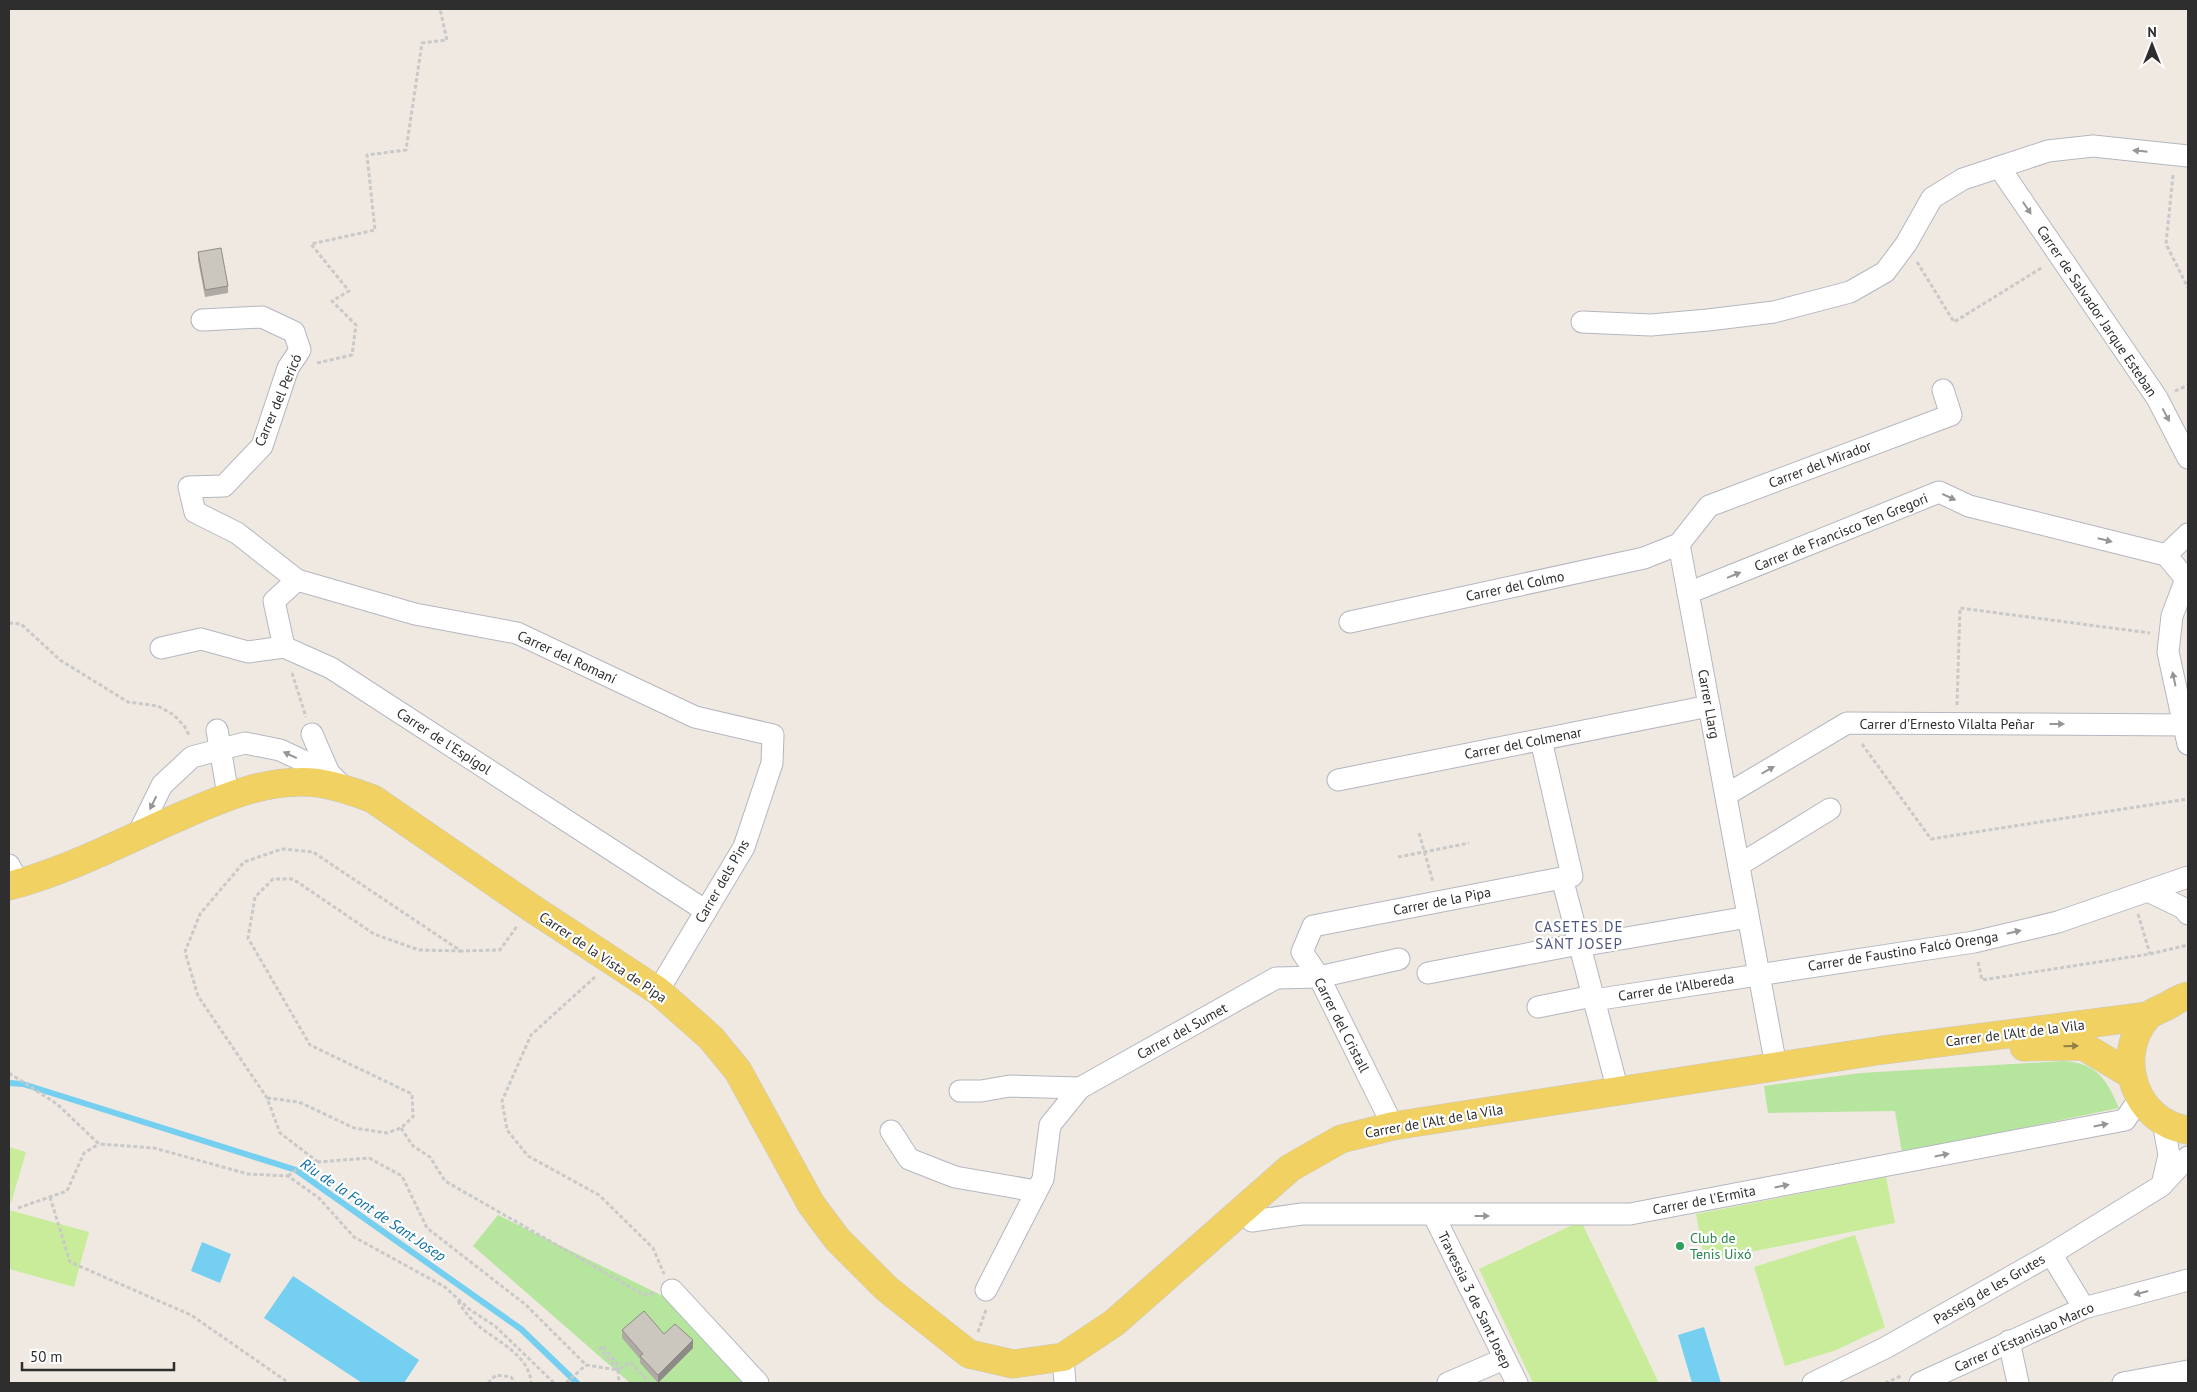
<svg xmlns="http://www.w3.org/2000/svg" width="2197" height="1392" viewBox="0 0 2197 1392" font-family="'PT Sans',sans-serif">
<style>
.green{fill:#b6e59e}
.pitch{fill:#c9ec9a}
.water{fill:#75cff0}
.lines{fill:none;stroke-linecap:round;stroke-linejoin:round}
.stream{stroke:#75cff0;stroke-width:6}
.minor-casing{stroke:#b4b7c1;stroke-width:23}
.major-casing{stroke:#c9c9c9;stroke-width:29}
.path{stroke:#c9c9c9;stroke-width:3;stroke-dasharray:4 2.5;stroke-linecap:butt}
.minor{stroke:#fff;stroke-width:21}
.major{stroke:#f2d163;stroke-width:28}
.wall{fill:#afaba4}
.shaded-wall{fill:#8e8b86}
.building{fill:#cbc7bf;stroke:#8e8b86}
.oneway{fill:#969696}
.oneway2{fill:#908048}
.leisure-dot{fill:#2e9e5b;stroke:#fff;stroke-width:2}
.labels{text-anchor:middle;stroke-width:4.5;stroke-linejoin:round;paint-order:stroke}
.street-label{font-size:14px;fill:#2e2e2e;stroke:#fff}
.leisure-label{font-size:14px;fill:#27864d;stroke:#fff;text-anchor:start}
.neighbourhood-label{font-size:15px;letter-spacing:1px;fill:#4d5680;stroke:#fff}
.water-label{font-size:15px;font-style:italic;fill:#0d6fa3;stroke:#fff}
</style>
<rect width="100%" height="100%" fill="#efe9e1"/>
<g class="green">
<path d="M2064 1061C2097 1063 2107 1080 2119 1108L1902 1153 1895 1111 1768 1113 1764 1086 1861 1073Z"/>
<path d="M498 1215 671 1300 757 1383H630L473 1246Z"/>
</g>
<g class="pitch">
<path d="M9 1147 26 1152 11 1203 9 1202Z"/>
<path d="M1886 1177 1895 1223 1705 1261 1696 1214Z"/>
<path d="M9 1210 89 1232 74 1287 9 1269Z"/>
<path d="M1581 1221 1659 1383H1533L1479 1269Z"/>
<path d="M1855 1235 1885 1327 1836 1350 1785 1366 1754 1267Z"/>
</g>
<g class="water">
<path d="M202 1242 231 1254 220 1283 191 1271Z"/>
<path d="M293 1276 419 1360 404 1383H362L264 1318Z"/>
<path d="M1704 1327 1721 1383H1692L1678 1335Z"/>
</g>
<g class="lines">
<path class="stream" d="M9 1083 23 1084 296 1170 521 1329 577 1383"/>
<g class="minor-casing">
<g id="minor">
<path d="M1999 167 2157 398 2188 458"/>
<path d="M202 320 262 317 294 332 300 350 288 368 262 446 224 486 189 487 195 512 237 533 297 580 415 614 517 633 695 717 773 735 772 763 744 847 658 991"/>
<path d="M1582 322 1651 325 1708 320 1774 312 1850 292 1885 272 1906 244 1932 198 1963 179 2048 151 2093 146 2188 156"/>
<path d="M1679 544 1776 1066"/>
<path d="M2166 555 2188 534"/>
<path d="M2186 579 2172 616 2168 652 2188 744"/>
<path d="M1688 593 1939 492 1969 506 2166 555 2186 579 2188 578"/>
<path d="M1350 622 1644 558 1679 544 1709 506 1951 415 1943 390"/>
<path d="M284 647 274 601 297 580"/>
<path d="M161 648 201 639 248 652 284 647 331 668 706 911"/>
<path d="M217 730 228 795"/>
<path d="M312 734 329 773"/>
<path d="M1338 780 1709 706"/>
<path d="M1726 795 1847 723 2188 725"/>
<path d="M137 836 162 785 192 757 245 743 280 750 329 773 343 787"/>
<path d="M9 865 19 883"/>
<path d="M1739 865 1830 809"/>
<path d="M1562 878 1618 1091"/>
<path d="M2148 891 2183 908 2188 914"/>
<path d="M1580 946 1748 917"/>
<path d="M1428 973 1579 944"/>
<path d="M1594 1000 1974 942 2058 922 2188 877"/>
<path d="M1538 1007 1593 996"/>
<path d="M960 1091H981L1010 1086 1080 1088"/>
<path d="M1393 1126 1319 977 1302 952 1313 926 1572 876 1541 740"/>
<path d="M891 1131 909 1159 955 1177 1036 1191"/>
<path d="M2162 1185 2169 1155 2163 1122"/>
<path d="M1434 1216 1517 1383"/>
<path d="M1252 1221 1302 1214H1630L2125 1120 2139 1099"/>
<path d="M2051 1254 2084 1308"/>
<path d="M672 1290 758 1383"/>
<path d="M986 1290 1043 1179 1050 1125 1080 1088 1276 978 1319 977 1399 959"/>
<path d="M2009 1341 2018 1383"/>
<path d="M1063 1357 1065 1383"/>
<path d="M1448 1383 1504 1359"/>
<path d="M1813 1383 1885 1348 2051 1254 2161 1186 2188 1157"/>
<path d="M1920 1383 2084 1308 2188 1280"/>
<path d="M2123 1383 2188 1371"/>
</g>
</g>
<g class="major-casing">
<g id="major">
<path d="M9 886C66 871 118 844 172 820 218 800 266 777 318 783 337 786 355 792 373 799L530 907 658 991 711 1038 738 1071 811 1204 837 1239 887 1289 969 1354 1013 1364 1063 1357 1114 1323 1290 1168 1341 1139 1393 1126 1883 1050 2148 1016"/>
<path d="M2188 996C2181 997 2174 1002 2167 1006 2161 1009 2152 1012 2147 1017 2113 1057 2135 1123 2188 1130"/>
<path d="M2024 1047 2083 1046 2130 1074"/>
</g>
</g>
<g class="path">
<path d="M2173 175 2166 244 2188 288"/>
<path d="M1917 262 1954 322 2043 267"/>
<path d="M317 363 352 355 356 325 332 301 349 291 311 244 375 230 367 155 406 150 422 43 447 40 440 9"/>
<path d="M2175 391 2188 385"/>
<path d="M9 623 21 624 60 660 128 702 158 706 174 715 185 727 190 737"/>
<path d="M292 673 306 717"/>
<path d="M1957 705 1960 608 2150 633"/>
<path d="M1862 744 1931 839 2188 799"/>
<path d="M1419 833 1433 882"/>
<path d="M1398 857 1469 843"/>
<path d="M2138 914 2150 954"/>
<path d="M1978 962 1982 980 2150 954 2188 945"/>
<path d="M595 977 531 1035 502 1101 507 1130 528 1156 599 1195 653 1248 664 1274"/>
<path d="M9 1073 57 1104 99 1144 154 1148 248 1174 288 1176 319 1198 354 1237 445 1287 469 1309 495 1326 554 1383"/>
<path d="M267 1098 299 1102 354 1128 387 1133 401 1128 413 1117 412 1094 310 1045 248 938 255 897 273 879H293L374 934 419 950 461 951"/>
<path d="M401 1128 413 1146 430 1157 445 1181 644 1295 654 1293"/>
<path d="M318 1162 280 1133 267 1098 198 996 185 952 200 914 244 862 282 849 313 852 461 951 500 950 517 926"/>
<path d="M288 1176 296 1170 318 1162 369 1158 402 1176 427 1228 526 1305 586 1365 618 1370 600 1349 603 1346 621 1368 630 1362 650 1383"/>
<path d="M50 1197 70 1262 191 1315 289 1383"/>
<path d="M18 1208 67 1191 84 1153 99 1144"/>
<path d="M458 1301C464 1311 471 1320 480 1327 498 1342 530 1356 531 1383"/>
<path d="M978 1332 986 1310"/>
<path d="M618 1370 619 1383"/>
<path d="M488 1383 496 1375 511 1377 515 1383"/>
<path d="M566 1383 586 1365"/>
<path d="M1885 1383 1901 1376"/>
</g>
<use href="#minor" class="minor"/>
<use href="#major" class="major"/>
</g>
<g class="wall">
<path d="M198 252 228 286V293L205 297 198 260Z"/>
<path d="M622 1330 693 1348 658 1383 640 1363V1359L622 1338Z"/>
</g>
<path class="shaded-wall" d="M693 1340V1348L658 1383V1375Z"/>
<g class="building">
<path d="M221 248 228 286 205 290 198 252Z"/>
<path d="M644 1311 664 1334 675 1324 693 1340 658 1375 640 1356 643 1354 622 1330Z"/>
</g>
<defs><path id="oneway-solid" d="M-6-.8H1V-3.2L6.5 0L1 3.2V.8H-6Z" transform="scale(1.25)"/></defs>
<g class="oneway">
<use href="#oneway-solid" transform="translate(2140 151) rotate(-174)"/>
<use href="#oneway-solid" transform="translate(2027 208) rotate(56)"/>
<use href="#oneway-solid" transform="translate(2166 415) rotate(62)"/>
<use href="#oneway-solid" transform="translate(1949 497) rotate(25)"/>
<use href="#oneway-solid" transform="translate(2105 540) rotate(14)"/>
<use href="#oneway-solid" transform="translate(1734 575) rotate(-22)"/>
<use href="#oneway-solid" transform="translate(2174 679) rotate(-102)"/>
<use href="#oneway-solid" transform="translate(2057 724)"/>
<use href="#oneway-solid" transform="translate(290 755) rotate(-155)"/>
<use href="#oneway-solid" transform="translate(1768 770) rotate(-30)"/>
<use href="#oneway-solid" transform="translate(153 803) rotate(116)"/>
<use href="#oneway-solid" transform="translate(2014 932) rotate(-13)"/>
<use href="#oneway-solid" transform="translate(2101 1125) rotate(-11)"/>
<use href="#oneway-solid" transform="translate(1942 1155) rotate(-11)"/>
<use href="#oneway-solid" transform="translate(1782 1186) rotate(-11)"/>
<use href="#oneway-solid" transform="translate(1482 1216)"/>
<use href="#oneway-solid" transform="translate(2141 1293) rotate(165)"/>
</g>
<use class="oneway2" href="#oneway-solid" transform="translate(2071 1046) rotate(-1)"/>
<circle class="leisure-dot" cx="1680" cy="1246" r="5"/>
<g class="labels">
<g class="street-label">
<text transform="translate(2097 311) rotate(56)" y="5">Carrer de Salvador Jarque Esteban</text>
<text transform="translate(278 400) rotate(-67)" y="5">Carrer del Pericó</text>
<text transform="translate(1820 464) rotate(-21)" y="5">Carrer del Mirador</text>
<text transform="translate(1841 532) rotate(-22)" y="5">Carrer de Francisco Ten Gregori</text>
<text transform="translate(1515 586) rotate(-12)" y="5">Carrer del Colmo</text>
<text transform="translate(567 657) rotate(25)" y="5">Carrer del Romaní</text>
<text transform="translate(1709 704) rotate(80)" y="5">Carrer Llarg</text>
<text x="1947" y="729">Carrer d'Ernesto Vilalta Peñar</text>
<text transform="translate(444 741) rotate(33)" y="5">Carrer de l'Espígol</text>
<text transform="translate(1523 743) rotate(-11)" y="5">Carrer del Colmenar</text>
<text transform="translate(722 881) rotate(-60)" y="5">Carrer dels Pins</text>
<text transform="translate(1442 901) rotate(-11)" y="5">Carrer de la Pipa</text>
<text transform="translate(1903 951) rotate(-9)" y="5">Carrer de Faustino Falcó Orenga</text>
<text transform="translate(603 957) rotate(34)" y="5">Carrer de la Vista de Pipa</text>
<text transform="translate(1676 987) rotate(-9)" y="5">Carrer de l'Albereda</text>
<text transform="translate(1342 1025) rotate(63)" y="5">Carrer del Cristall</text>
<text transform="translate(1182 1031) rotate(-29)" y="5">Carrer del Sumet</text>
<text transform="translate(2015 1033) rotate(-7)" y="5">Carrer de l'Alt de la Vila</text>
<text transform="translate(1434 1121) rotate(-10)" y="5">Carrer de l'Alt de la Vila</text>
<text transform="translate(1704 1200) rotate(-11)" y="5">Carrer de l'Ermita</text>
<text transform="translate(1989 1289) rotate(-30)" y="5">Passeig de les Grutes</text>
<text transform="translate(1475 1300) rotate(64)" y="5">Travessia 3 de Sant Josep</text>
<text transform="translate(2024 1337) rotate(-24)" y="5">Carrer d'Estanislao Marco</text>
</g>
<g class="leisure-label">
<text x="1690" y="1243">Club de<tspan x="1690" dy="16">Tenis Uixó</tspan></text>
</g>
<g class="neighbourhood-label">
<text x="1579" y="932">CASETES DE<tspan x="1579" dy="17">SANT JOSEP</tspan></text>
</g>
<g class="water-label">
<text transform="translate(373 1210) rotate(34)" y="5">Riu de la Font de Sant Josep</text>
</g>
</g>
<rect width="2197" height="1392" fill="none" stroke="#2e2e2e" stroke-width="20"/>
<g transform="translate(2152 45)" stroke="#ffffff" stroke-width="4" paint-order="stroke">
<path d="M0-4L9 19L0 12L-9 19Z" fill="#2e2e2e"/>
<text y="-8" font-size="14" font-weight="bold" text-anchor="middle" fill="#2e2e2e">N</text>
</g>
<path d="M22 1362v8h152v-8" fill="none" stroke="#2e2e2e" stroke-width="2.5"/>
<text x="30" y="1362" font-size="15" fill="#2e2e2e" stroke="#ffffff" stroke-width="4" paint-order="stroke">50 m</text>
</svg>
